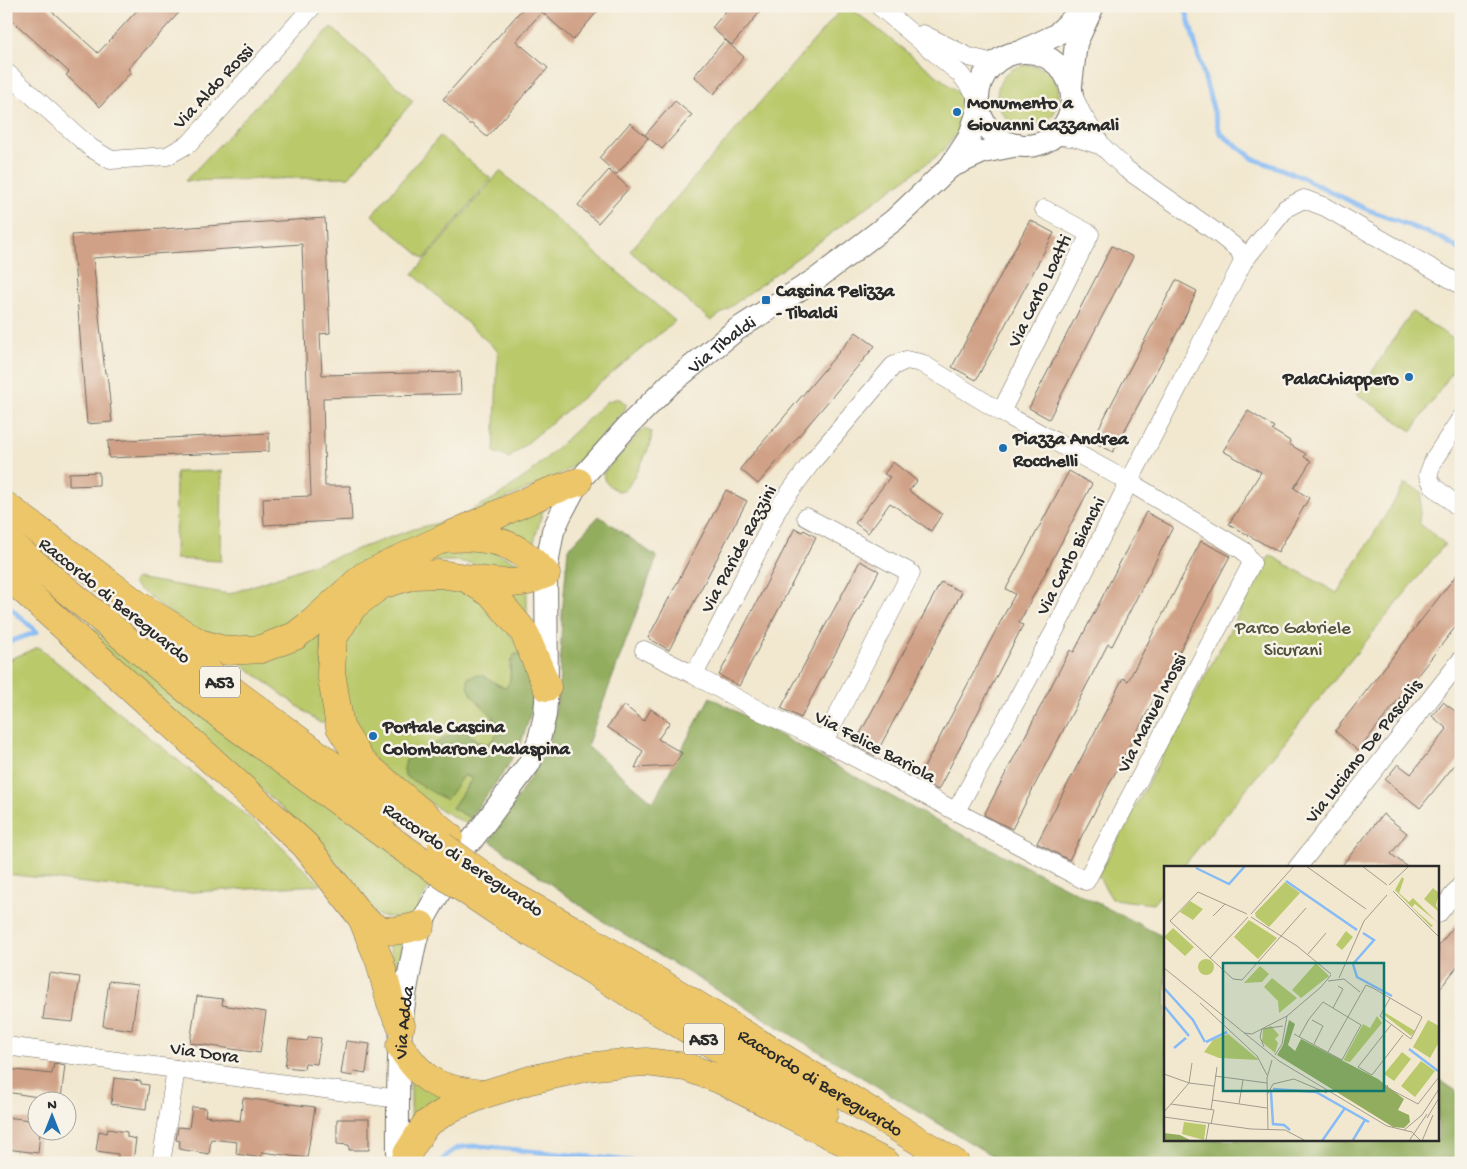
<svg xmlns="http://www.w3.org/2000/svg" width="1467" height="1169" viewBox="0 0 1467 1169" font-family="'Gochi Hand',sans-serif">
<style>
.green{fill:#bac96b;stroke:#727a4b}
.forest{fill:#93ad5f;stroke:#5f6c45}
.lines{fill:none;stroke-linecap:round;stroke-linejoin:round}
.stream{stroke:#87bbf5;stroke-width:5}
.building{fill:#d0a186}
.minor-casing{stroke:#716d65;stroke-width:19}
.tertiary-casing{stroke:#716d65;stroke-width:24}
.motorway-casing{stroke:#716d65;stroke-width:29}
.minor{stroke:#fff;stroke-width:18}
.tertiary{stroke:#fff;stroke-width:22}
.motorway{stroke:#ecc669;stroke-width:28}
.motorway-bridge-casing{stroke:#716d65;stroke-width:29;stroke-linecap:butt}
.motorway-bridge{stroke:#ecc669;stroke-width:28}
.poi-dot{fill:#1f6fb2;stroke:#f7f3e8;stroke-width:2}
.labels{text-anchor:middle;stroke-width:5;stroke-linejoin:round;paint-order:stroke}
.shield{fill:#f7f3e8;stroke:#686764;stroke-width:1}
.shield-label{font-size:18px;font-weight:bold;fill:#2b2b2b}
.street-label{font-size:19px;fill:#2b2b2b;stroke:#f7f3e8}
.poi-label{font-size:19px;font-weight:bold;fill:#2b2b2b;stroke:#f7f3e8;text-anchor:start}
.park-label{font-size:19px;fill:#4f523b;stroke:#f7f3e8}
.inset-river{fill:none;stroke:#87bbf5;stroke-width:2.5}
.inset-road{fill:none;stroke:#a29c8e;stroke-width:1}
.view{fill:#0f766e;fill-opacity:0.15;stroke:#0f766e;stroke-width:2.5}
.inset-edge{fill:none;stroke:#2b2b2b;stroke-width:2.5}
</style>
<rect width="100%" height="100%" fill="#f7f3e8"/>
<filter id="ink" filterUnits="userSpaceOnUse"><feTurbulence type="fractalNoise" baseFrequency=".02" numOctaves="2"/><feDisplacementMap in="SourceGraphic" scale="10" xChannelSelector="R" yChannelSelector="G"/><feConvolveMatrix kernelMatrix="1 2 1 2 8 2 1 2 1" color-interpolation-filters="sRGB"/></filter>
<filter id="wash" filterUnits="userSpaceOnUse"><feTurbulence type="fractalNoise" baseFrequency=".0096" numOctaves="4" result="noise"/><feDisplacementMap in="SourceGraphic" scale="20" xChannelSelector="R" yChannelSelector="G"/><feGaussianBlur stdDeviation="1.12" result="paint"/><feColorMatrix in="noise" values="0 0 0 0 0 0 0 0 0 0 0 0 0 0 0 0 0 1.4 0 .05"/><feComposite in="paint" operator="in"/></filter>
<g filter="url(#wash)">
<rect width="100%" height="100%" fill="#f2e8d0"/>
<g class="green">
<path d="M844 6H848L963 96 967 121 941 153 711 321 630 251Z"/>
<path d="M331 27 413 101 349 177 185 181Z"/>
<circle cx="1028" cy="96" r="31"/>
<path d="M440 136 491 179 424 259 372 215Z"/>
<path d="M500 171 675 321 509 458 494 452 498 351 413 274Z"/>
<path d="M1412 312 1461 344V359L1412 431 1357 394Z"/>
<path d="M615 399H620L626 404 625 410 582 458 565 472 360 565 338 579 325 596 287 629 259 637H234L193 629 166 610 132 583 136 578 229 594 414 529 457 518 496 497 529 474 606 402Z"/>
<path d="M645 429 651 432C655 443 634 476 628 487L625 490 618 491C611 487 601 482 604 472L642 430Z"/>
<path d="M222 471 221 561 175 559 176 472Z"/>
<path d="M1405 484 1422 492 1419 523 1445 544 1182 868H1166V888L1153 904 1112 899 1098 876 1270 555 1337 593Z"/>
<path d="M548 501 542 513 533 546 488 525Z"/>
<path d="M479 546 527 566 514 572 458 561H416L415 557Z"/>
<path d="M419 580 479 594 531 661 510 660V683L506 687 500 686 483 675 473 697 493 717 497 733 492 741 487 744 478 742 466 729 442 739 463 776 470 777 471 780 452 808 470 818 467 824 439 809 371 761 359 744 341 693 343 641 366 604Z"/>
<path d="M493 587 527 590V619Z"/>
<path d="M320 627 328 722 320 723 240 663Z"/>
<path d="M93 628 435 879 422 899 413 918 402 919 379 916 367 906 345 873 315 838 88 634Z"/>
<path d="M38 647 263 829 321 885 174 893 6 874V661Z"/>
<path d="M385 938 405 939 397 968 395 967 389 946Z"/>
<path d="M411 1080 445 1096 411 1123Z"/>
</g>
<g class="forest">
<path d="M599 516 657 557 587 746 653 802 710 697 940 823 1166 938V1140H1438V1079L1461 1094V1163H1004L601 920 490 841 548 749 559 690 562 614 568 549Z"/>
<path d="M515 654H522L533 686 531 713 522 740 506 769 470 818 452 808 471 781 470 777 466 775 463 776 446 800 405 776 404 769 406 760 452 734 454 729C469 726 467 736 478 742 481 743 484 743 487 744L492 741 497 733 493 717 473 697 468 687V678C485 668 490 685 506 687 515 678 506 666 515 654Z"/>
</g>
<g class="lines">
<g class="stream">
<path d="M1189 6 1186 11 1220 133 1254 159 1297 175 1366 209 1441 238 1461 250"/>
<path d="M6 604 37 632 6 643"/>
<path d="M440 1163C453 1147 459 1146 479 1146L651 1163"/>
</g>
</g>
<g id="blocks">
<g class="building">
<path d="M6 6H46L98 53 141 6H185L128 69 131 72 100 107 66 75 69 72 6 15Z"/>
<path d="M525 6H602L573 40 542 12 516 41 548 68 487 137 472 124H469L443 99Z"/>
<path d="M730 6H765L732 45 712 28Z"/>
<path d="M725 40 744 57 714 94 694 76Z"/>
<path d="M675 101 692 115 662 149 645 135Z"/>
<path d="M630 123 648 138 617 174 599 158Z"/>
<path d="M609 170 629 188 598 223 578 205Z"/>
<path d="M325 218 330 333 320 334 322 375 460 372 461 394 323 398 325 486H350L352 520 264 525 263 498 311 496 302 244 93 258 105 373H107L112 422 87 424 72 235Z"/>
<path d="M1030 220 1054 233 976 380 952 367Z"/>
<path d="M1112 246 1133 257 1049 419 1029 408Z"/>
<path d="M1176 280 1197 291 1180 327 1113 452 1092 441Z"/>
<path d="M856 332 875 346 758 484 740 469Z"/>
<path d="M1248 411 1274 427 1272 430 1290 441 1289 444 1306 454 1304 457 1311 461 1294 488 1309 498 1278 552 1229 524 1261 472 1223 451Z"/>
<path d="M269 433V451L109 458 108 441Z"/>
<path d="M893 462 917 481 909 491 942 514 931 531 890 503 868 533 855 523 890 477 884 474Z"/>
<path d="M1069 471 1092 484 1019 623 1023 625 938 790 918 779 1015 594 1006 589Z"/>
<path d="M99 472V485L69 486V473Z"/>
<path d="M726 490 747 501 669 650 648 638Z"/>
<path d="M1146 512 1173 527 1112 646 1108 644 1012 829 984 815 1070 650 1074 652Z"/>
<path d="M795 528 802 532 804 530 816 537 739 686 719 675Z"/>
<path d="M1201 541 1230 556 1069 860 1037 843 1123 678 1128 681Z"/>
<path d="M860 561 879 571 801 718 781 708Z"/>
<path d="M1461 569V620L1358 751 1335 731Z"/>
<path d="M941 582 962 592 875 756 854 745Z"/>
<path d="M1443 702 1459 714 1461 712V757L1420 808 1385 780 1398 764 1411 774 1447 729 1432 716Z"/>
<path d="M624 705 644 721 651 709 670 722 658 739 682 753 673 766 635 768 643 751 607 727Z"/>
<path d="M1383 814 1407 833 1391 854 1409 868H1340Z"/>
<path d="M1461 918V962L1438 991V946Z"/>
<path d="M49 973 80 977 73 1022 43 1019Z"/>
<path d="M109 981 138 984 132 1030 103 1026Z"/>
<path d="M197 996 223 999 222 1005 266 1012 260 1053 190 1043Z"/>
<path d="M309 1037 321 1038 317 1064 305 1063 304 1069 285 1067 289 1039 307 1041Z"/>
<path d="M346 1041 370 1044 366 1073 354 1071 353 1076 341 1074Z"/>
<path d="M54 1063 65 1065 61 1099 38 1096V1097L6 1092V1069L52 1074Z"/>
<path d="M114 1078 141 1081V1084L149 1085 146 1109 111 1104Z"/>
<path d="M243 1098 315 1107 307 1158 262 1152 261 1158 236 1154 237 1142 211 1139 209 1154 179 1149 180 1141 176 1140 178 1127 189 1128 192 1107 206 1108 205 1116 240 1121Z"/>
<path d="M6 1117 38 1121V1132H40L38 1153 6 1149Z"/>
<path d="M337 1119H369V1150H349V1145L337 1144Z"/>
<path d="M108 1129 127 1132V1137L136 1139 133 1161 118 1159V1154L96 1151 99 1131 107 1133Z"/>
</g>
</g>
</g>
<g filter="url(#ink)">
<use href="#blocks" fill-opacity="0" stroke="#716d65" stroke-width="1"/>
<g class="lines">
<g class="minor-casing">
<g id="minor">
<path d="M879 6 960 74 978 97"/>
<path d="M923 34 969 57 994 63"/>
<path d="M6 72 91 148 111 160 167 156 190 143 313 6"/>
<path d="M1073 95 1082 114 1102 146"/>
<path d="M1055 135 1077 138 1102 146 1126 169 1220 235 1240 251 1243 262"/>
<path d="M1001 412 1090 234 1044 209"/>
<path d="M1461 418 1434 459 1428 475 1433 486 1461 509"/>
<path d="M806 517 911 573 824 741"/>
<path d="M644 650 694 675 762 712 824 741 1086 881 1252 563 1244 551 1129 482 1001 412 921 363 906 360 893 366 811 463 778 508 763 541 694 675"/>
<path d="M956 811 1055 630 1129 482 1243 262 1286 208 1304 199 1325 207 1461 285"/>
<path d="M1297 868 1461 660"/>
<path d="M1438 914 1461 885"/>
<path d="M6 1046 398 1099"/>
<path d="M161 1163 176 1069"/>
</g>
</g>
<g class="tertiary-casing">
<g id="tertiary">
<path d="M1022 51 1056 35 1086 6"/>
<circle cx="1025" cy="99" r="47"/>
<path d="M1071 85 1076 43 1093 6"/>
<path d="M950 167 983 152 1018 145"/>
<path id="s1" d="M472 840 529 764 539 740 545 715 547 687 546 574 549 553 553 531 561 514 578 482 626 428 670 384 736 330 819 277 894 220 950 167 969 138 979 108"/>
<path id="s2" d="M398 1163C398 1098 396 1032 410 969 413 954 415 938 421 925 427 912 435 900 442 888"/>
</g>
</g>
<g class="motorway-casing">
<g id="motorway">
<path d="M6 506 138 605 199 643 228 651 261 649 295 636 313 622 364 576 440 540 543 494 578 482"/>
<path d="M6 540 197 698 397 844"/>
<path d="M6 574 305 845 362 918 380 962 391 1004 401 1025"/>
<path d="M469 580 493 595 524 632 547 687"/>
<path d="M162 638 392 810"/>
<path d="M449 836 361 761 340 727 331 672 333 638 353 606 381 585 414 575 440 574 493 582 512 583 528 581 546 574C540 568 533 561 526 556 505 539 478 536 452 538"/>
<path id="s3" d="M509 894 582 935 955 1163"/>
<path d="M504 916 824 1113"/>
<path d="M362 918C366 921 371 925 376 928 390 934 407 929 421 925"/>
<path d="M400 1046C425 1084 439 1089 483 1094"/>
<path d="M405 1163 407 1154 426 1124 453 1107 485 1094 530 1080 587 1067 615 1064 646 1062 686 1067 719 1079 886 1163"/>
</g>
</g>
<use href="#minor" class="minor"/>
<use href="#tertiary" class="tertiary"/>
<use href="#motorway" class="motorway"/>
<g class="motorway-bridge-casing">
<g id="motorway-bridge">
<path d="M397 844 504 916"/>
<path d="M442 846 509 894"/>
</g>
</g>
<use href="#motorway-bridge" class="motorway-bridge"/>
</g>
</g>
<g class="poi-dot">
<circle cx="957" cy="112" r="5"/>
<rect x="761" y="295" width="10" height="10" rx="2.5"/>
<circle cx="1409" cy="377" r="5"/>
<circle cx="1003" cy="448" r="5"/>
<circle cx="373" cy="736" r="5"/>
</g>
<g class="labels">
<g class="shield">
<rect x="200" y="666.5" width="40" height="31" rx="4"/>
<rect x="684" y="1023.5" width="40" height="31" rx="4"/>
</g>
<g class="shield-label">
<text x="220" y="688">A53</text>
<text x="704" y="1045">A53</text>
</g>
<g class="street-label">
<text transform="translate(212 85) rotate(-47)" y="7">Via Aldo Rossi</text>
<text transform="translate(1038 290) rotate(-64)" y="7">Via Carlo Loatti</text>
<text dy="7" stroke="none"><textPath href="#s1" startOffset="586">Via Tibaldi</textPath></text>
<text transform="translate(737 548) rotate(-62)" y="7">Via Paride Razzini</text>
<text transform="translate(1069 555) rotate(-63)" y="7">Via Carlo Bianchi</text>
<text transform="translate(116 599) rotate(39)" y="7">Raccordo di Bereguardo</text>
<text transform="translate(1150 712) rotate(-63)" y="7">Via Manuel Mossi</text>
<text transform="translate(876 745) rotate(28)" y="7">Via Felice Bariola</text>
<text transform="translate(1362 750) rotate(-52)" y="7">Via Luciano De Pascalis</text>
<text transform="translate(464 858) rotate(34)" y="7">Raccordo di Bereguardo</text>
<text dy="7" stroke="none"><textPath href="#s2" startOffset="141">Via Adda</textPath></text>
<text transform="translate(205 1051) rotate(8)" y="7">Via Dora</text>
<text dy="7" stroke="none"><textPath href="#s3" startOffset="364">Raccordo di Bereguardo</textPath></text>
</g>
<g class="poi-label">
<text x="967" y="108">Monumento a<tspan x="967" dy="22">Giovanni Cazzamali</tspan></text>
<text x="776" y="296">Cascina Pelizza<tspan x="776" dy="22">- Tibaldi</tspan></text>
<text x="1399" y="384" text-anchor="end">PalaChiappero</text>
<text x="1013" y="444">Piazza Andrea<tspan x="1013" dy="22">Rocchelli</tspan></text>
<text x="383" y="732">Portale Cascina<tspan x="383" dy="22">Colombarone Malaspina</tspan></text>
</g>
<g class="park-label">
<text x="1293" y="633">Parco Gabriele<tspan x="1293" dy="22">Sicurani</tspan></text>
</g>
</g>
<g transform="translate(1164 866)">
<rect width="275" height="275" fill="#f2e8d0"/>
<path d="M238 11 240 13 235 27 245 36 249 32 273 56 251 38 248 41 269 60 267 61 231 24ZM121 16 136 27 105 61 92 51 91 47ZM269 22 275 27 272 39 275 46 260 33ZM26 35 39 43 29 54 16 46ZM85 54 113 72 94 93 70 71ZM9 62 30 81 21 90 0 71ZM182 65 189 71 178 84 172 79ZM34 101a8 8 0 1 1 16 0a8 8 0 1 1-16 0ZM152 97 165 110 137 132 128 124ZM96 100 105 108 98 116 80 117ZM108 112 133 132 115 147 114 135 100 121ZM220 146 251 165 247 170 219 148ZM213 150 218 157 186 196 181 195 180 193 199 158 206 162ZM264 154 275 160V176L266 192 249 181ZM107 160 115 169 111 173 114 177 111 187 98 176 99 163ZM64 168 88 188 95 194 55 192 40 186 49 174ZM238 186 247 193 230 215 220 208ZM257 195 271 205 251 231 237 220ZM20 256 42 259 40 274 18 268Z" fill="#bac96b"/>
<path d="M125 154 131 158 124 179 131 185 137 173 214 213 240 233 234 244 245 249 246 256 240 262 229 261 113 189 119 179ZM0 267 16 269 28 275H0Z" fill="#93ad5f"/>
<path class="inset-river" d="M32 2 65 18 81 0M122 15 193 64M199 67 210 74 189 98 193 111 228 130M0 122 29 154 41 176M0 140 25 170M42 176 63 166M10 182 22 172M245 183 274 205M109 223 152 226 205 256M107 226 109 258 120 259 126 264M189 274 201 254M158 275 181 242"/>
<path class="inset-road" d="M142 0 202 43M198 0 223 19M225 19 245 0M229 25 275 71M83 48 34 26 6 55 69 113 78 114 142 42M87 48 130 0M49 50 61 38M87 51 133 80 167 108M144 88 162 67M46 92 84 51M0 102 115 195 223 260 248 266 257 275M175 112 200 55 223 29M164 115 180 113 196 126M36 137 93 190 103 209M169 142 179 123 174 120M148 154 159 160 150 178M227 159 194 201 208 209 239 169M80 167 88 168 123 150M130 168 178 194 197 159 159 136 145 153 135 171M100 181 96 171 98 163 119 160M164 186 202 119 209 122 226 132 257 150 258 151 247 173 216 150 226 132M111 189 118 178 123 150 157 121 167 109M0 208 25 217 50 220M51 210 103 217M224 219 222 221 254 238 275 211M103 229 109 218 130 213 163 227M48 234 103 242M7 238 50 244 47 258M75 238 79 214M47 244 53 201M0 246 25 217 28 197M0 251 87 263 121 264 142 275M263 252 275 232M104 264 103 212 108 194M240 264 258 249 275 223M42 274 45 257M245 275 263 248M258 275 269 249"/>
<path class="view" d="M59 97H220V225H59Z"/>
<rect width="275" height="275" class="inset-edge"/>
</g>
<rect width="1467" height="1169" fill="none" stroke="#f7f3e8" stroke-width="25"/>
<g transform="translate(52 1116)"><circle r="24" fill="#f7f3e8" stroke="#a5a39c"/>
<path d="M0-4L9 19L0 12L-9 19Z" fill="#1f6fb2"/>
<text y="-8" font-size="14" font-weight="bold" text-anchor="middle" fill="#2b2b2b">N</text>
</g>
</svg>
